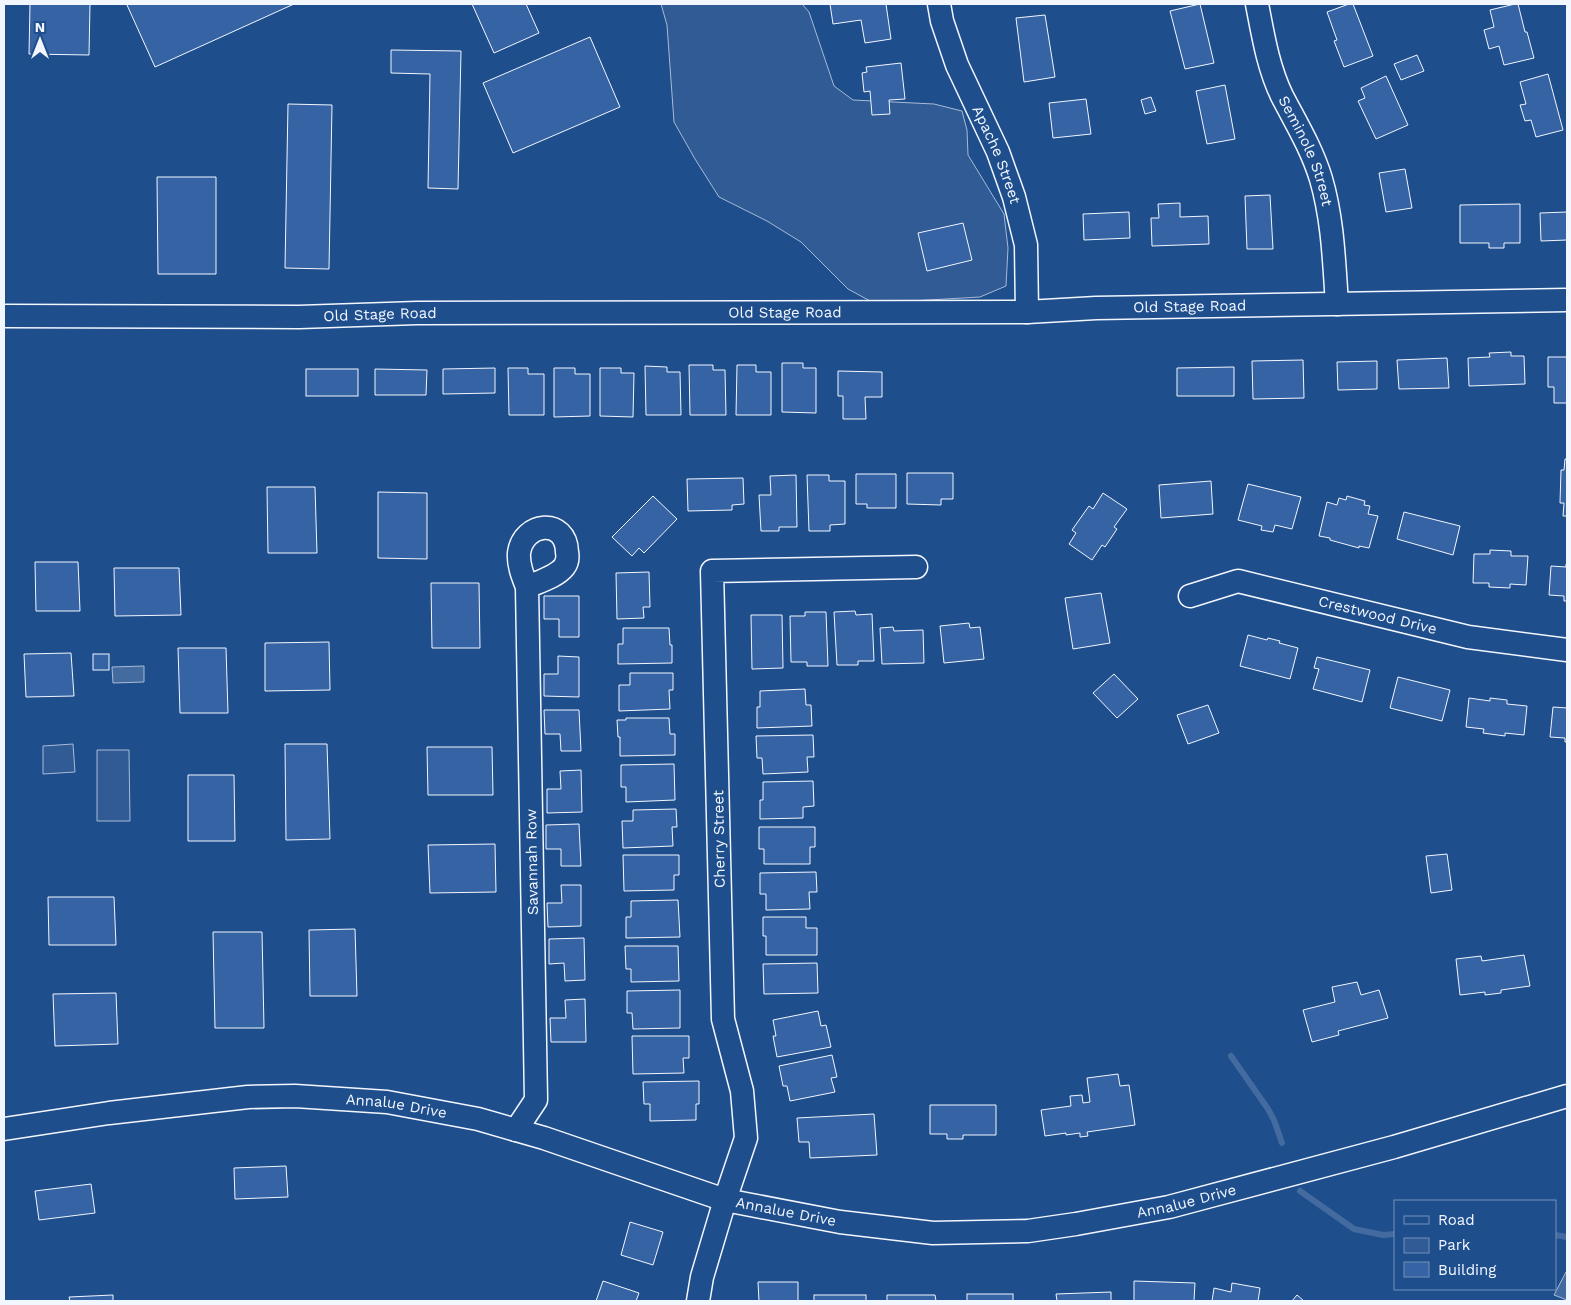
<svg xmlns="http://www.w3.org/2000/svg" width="1571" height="1305" viewBox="0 0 1571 1305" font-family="'Work Sans',sans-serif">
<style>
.green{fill:#305b95;stroke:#a8bbd7}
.water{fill:#446ba0;stroke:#a8bbd7}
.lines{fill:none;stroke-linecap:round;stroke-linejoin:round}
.stream{stroke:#446ba0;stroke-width:6}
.building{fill:#3563a3;stroke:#f2f6ff}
.minor-casing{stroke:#f2f6ff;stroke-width:25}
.minor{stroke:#1f4e8c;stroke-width:22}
.labels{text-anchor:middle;stroke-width:4;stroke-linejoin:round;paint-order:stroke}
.street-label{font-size:15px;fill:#f2f6ff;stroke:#1f4e8c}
</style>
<rect width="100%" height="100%" fill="#1f4e8c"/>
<g class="green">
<path d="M661 4H802L809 12 834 86 853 100 934 104 962 111 967 130 968 155 1004 214 1008 248 1006 286 980 297 911 301 872 302 848 289 801 242 767 221 719 197 695 159 674 122 667 25Z"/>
<path d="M73 744 75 772 43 774V746Z"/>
<path d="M97 750H129L130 821H97Z"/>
</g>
<g class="water">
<path d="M144 666V682L113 683 112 667Z"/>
<path d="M1566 1272H1567V1300L1554 1295Z"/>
</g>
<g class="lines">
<g class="stream">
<path d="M1231 1056 1268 1109 1274 1120 1282 1143"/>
<path d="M1300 1191 1354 1229 1383 1235 1395 1234"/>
<path d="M1555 1235 1567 1237"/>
</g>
</g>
<g class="building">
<path d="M30 4H90L89 55 29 54Z"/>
<path d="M130 4H294L155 67 127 5Z"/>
<path d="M472 4H526L539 33 494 53Z"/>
<path d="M830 4H886L891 39 865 43 861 20 833 24Z"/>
<path d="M1200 4 1214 63 1185 69 1170 11Z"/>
<path d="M1349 4H1353L1373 56 1344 67 1334 41 1337 40 1327 12Z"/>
<path d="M1515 4H1518L1525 32H1527L1534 58 1504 65 1499 46 1489 49 1484 30 1494 27 1490 10Z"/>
<path d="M1045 15 1055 77 1024 82 1016 18Z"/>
<path d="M590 37 620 107 513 153 483 83Z"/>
<path d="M391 50 461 51 458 189 428 188 430 74 391 73Z"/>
<path d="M1417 55 1424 71 1401 80 1394 64Z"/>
<path d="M901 63 905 99 889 100 890 114 872 115 870 91 864 92 862 73 867 72 866 67Z"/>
<path d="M1548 74 1563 130 1536 137 1531 120 1525 121 1520 105 1526 104 1520 82Z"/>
<path d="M1386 76 1408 125 1376 139 1358 101 1365 98 1361 88Z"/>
<path d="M1225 85 1235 139 1207 144 1196 91Z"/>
<path d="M1151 97 1156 111 1145 114 1141 100Z"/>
<path d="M1086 99 1091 134 1053 138 1049 103Z"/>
<path d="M288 104 332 105 329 269 285 268Z"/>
<path d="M1405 169 1412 208 1386 212 1379 173Z"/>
<path d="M157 177H216V274H158Z"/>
<path d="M1270 195 1273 249H1247L1245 196Z"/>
<path d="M1180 203V217L1208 216 1209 244 1152 246 1151 218H1159L1158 204Z"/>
<path d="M1520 204V243H1504V248H1489V243H1460V205Z"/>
<path d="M1129 212 1130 238 1084 240 1083 214Z"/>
<path d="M1567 212V240L1541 241 1540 213Z"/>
<path d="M963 223 972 260 927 271 918 233Z"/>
<path d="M1511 352V356H1524L1525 384 1469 386 1468 358 1490 357 1489 353Z"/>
<path d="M1548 357H1567V403H1554V387H1548Z"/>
<path d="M1447 358 1449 388 1399 389 1397 360Z"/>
<path d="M1303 360 1304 398 1253 399 1252 361Z"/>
<path d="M1377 361V389L1338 390 1337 362Z"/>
<path d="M782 363H803V368H816V413L782 412Z"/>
<path d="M689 365H713V370H725L726 415H690Z"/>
<path d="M737 365H756V372H771V415H736Z"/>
<path d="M645 366 667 367V372H680L681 415H646Z"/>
<path d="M1234 367V396H1177V368Z"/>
<path d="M495 368V393L443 394V369Z"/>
<path d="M508 368H528V374H544V415H509Z"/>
<path d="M554 368H575V374H590V416L554 417Z"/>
<path d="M600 368H621V373H634L633 417 600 416Z"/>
<rect x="306" y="369" width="52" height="27"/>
<path d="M375 369 427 370 426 395H375Z"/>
<path d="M838 371 882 372V397H865L866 419H843V396H838Z"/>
<path d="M1565 459H1567V516H1563L1564 503H1560L1561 470H1564Z"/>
<path d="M907 473H953V499H941V505L907 504Z"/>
<path d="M856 474H896V508H867V504H856Z"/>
<path d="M796 475 797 527H779V531H761L759 495H771L770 476Z"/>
<path d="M807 475H829V481H845V524L830 525V531H809Z"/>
<path d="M743 478 744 504 732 505V510L688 511 687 479Z"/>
<path d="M1211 481 1213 514 1161 518 1159 485Z"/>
<path d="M1248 484 1301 497 1292 529 1275 525 1273 532 1261 530 1262 526 1238 520Z"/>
<path d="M267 487H315L317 553H268Z"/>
<path d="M378 492 427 493V559L378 558Z"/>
<path d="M1103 493 1127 509 1114 527 1117 529 1105 547 1102 545 1092 560 1069 544 1076 533 1072 530 1089 506 1093 509Z"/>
<path d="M653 496 677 519 644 553 639 548 632 556 612 537Z"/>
<path d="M1347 496 1365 501 1364 505 1370 506 1368 514 1378 516 1369 548 1359 546V548L1330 540V538L1319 536 1327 502 1337 505 1339 498 1346 500Z"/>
<path d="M1404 512 1460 526 1453 555 1397 539Z"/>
<path d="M1490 550 1511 551V556H1528L1526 585 1510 584V588L1489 587V583H1473L1474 554H1490Z"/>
<path d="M35 562H78L80 611H36Z"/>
<path d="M1566 564H1567V601H1564V596L1549 595 1551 566 1566 567Z"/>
<path d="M114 568H179L181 615 115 616Z"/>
<path d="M649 572 650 607H643L644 618 617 619 616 573Z"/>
<path d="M431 583H479L480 648H432Z"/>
<path d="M1101 593 1110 643 1073 649 1065 598Z"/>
<path d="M544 596H579V637H559V619H544Z"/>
<path d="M855 611 856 615 872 614 874 661H858V665H837L834 612Z"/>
<path d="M805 612H826L828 666H807V662H791L790 616H805Z"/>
<path d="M751 615H782L783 668 752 669Z"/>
<path d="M969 623 970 628 980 627 984 659 944 663 940 626Z"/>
<path d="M893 627 894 631 923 630 924 663 882 664 880 628Z"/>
<path d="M623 628H669L670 645H672V663L618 664V644H623Z"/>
<path d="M1248 635 1267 640 1268 638 1280 641 1279 643 1298 648 1290 679 1240 666Z"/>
<path d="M329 642 330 690 265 691V643Z"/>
<path d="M178 648H226L228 713H180Z"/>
<path d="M71 653 74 696 26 697 24 654Z"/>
<rect x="93" y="654" width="16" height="16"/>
<path d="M558 656 579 657V697L544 696V674H558Z"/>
<path d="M1317 657 1370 670 1362 702 1313 689 1319 669 1314 668Z"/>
<path d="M630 673H673V690H669L670 709 619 711V685H630Z"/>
<path d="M1114 674 1138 699 1117 718 1093 693Z"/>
<path d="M1398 677 1450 690 1442 721 1390 708Z"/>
<path d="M805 689 806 705H811L812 726 757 728V707H760V691Z"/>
<path d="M1469 698 1490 701V698L1507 700V704L1527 706 1524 735 1505 733V736L1483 733 1484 729 1466 727Z"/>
<path d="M1208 705 1219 733 1188 744 1177 715Z"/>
<path d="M1553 707 1567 708V742H1565V738L1550 737Z"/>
<path d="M544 710H579L581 751H561L560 734H545Z"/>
<path d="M626 718H669L670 734H675V755L620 756V737H618L617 720H626Z"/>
<path d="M813 735 814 757H807L808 772 763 774 762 758H757L756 736Z"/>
<path d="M285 744H327L330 839 286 840Z"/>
<path d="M427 747H492L493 795H428Z"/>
<path d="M674 764 675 800 626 802V787H621V765Z"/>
<path d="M581 770 582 812 547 813V789H561L560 771Z"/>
<path d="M188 775H234L235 841H188Z"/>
<path d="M813 781 814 806 803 807V818L760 819V800H763V782Z"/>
<path d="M676 809 677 827H672L673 846 623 848 622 821H633V810Z"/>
<path d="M579 824 581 866H561V849H546V825Z"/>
<path d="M759 827H815V847H810V864H764V849H759Z"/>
<path d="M495 844 496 892 430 893 428 845Z"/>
<path d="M1447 854 1452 890 1431 893 1426 856Z"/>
<path d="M623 855H679V875H674V890L624 891Z"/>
<path d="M816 872 817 892H809L810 909 766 910V894H760V873Z"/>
<path d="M561 885H581V926L548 927 547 903H562Z"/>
<path d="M48 897H114L116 945H49Z"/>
<path d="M678 900 680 937 626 938V917H631V901Z"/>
<path d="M763 917H806V928H817V955H766V936H763Z"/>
<path d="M355 929 357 996H310L309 930Z"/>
<path d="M213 932H262L264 1028H215Z"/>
<path d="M584 938 585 980 565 981 564 963 549 964V939Z"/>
<path d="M625 946H678L679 981 631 982V969H626Z"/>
<path d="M1524 955 1530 986 1501 990V993L1485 995V992L1460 995 1456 959 1481 956 1482 961Z"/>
<path d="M817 963 818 993 764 994 763 964Z"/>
<path d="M1357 982 1361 995 1379 990 1388 1018 1338 1031 1339 1035 1312 1042 1303 1010 1335 1002 1332 987Z"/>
<path d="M680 990V1028L633 1029 632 1013H627V991Z"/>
<path d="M116 993 118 1044 55 1046 53 994Z"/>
<path d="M585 999 586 1042H551L550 1018H566L565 1000Z"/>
<path d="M818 1011 821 1026 826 1025 831 1047 777 1057 773 1036H776L773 1020Z"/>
<path d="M632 1036H689V1058H683L684 1073 633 1074Z"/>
<path d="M832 1055 837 1077 831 1078 835 1092 790 1101 787 1086H783L779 1066Z"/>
<path d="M1118 1074 1120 1086 1129 1085 1135 1125 1087 1132 1088 1136 1080 1137V1133L1066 1135V1133L1045 1136 1041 1110 1071 1106 1070 1096 1082 1095 1083 1103 1090 1102 1087 1078Z"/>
<path d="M699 1081V1104H696V1120L650 1121V1104H644L643 1082Z"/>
<path d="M930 1105H996V1135H963V1139H947V1134H930Z"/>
<path d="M874 1114 877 1155 810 1158 809 1142H799L797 1118Z"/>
<path d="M286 1166 288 1197 235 1199 234 1168Z"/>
<path d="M91 1184 95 1213 39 1220 35 1191Z"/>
<path d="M630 1222 663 1232 653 1265 621 1255Z"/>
<path d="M603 1281 639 1293 636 1301H596Z"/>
<path d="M1134 1281 1195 1283 1194 1301H1134Z"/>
<path d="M758 1282H798V1301H759Z"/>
<path d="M1232 1283 1260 1288 1258 1301H1212L1214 1288 1231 1292Z"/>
<path d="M1111 1292V1301H1057L1056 1294Z"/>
<rect x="967" y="1294" width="46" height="7"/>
<path d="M113 1295V1301H70L69 1297Z"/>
<rect x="814" y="1295" width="52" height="6"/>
<path d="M887 1295H935L936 1301H887Z"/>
<path d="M1297 1295 1304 1301H1292Z"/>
</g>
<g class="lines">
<g class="minor-casing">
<g id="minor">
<path id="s1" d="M939 4 942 21 957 65 998 152 1014 197 1026 245 1027 312"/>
<path id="s2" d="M1257 4C1263 35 1268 67 1282 96 1296 123 1312 149 1321 179 1333 220 1334 262 1337 304"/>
<path id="s3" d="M4 316 299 317 417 313 1027 312 1096 308 1567 300"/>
<path id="s4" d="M1190 596 1238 581 1468 637 1567 650"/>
<path id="s5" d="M4 1129 109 1113 248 1097 295 1096 387 1102 478 1119 544 1138 725 1200 840 1222 933 1233 1028 1231 1076 1224 1169 1207 1394 1147 1567 1096"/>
<path d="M516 1130 536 1100 527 587C523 577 518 565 519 553 523 522 566 517 567 552 568 557 567 563 564 567 556 577 538 582 527 587"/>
<path d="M698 1301 702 1277 725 1200 746 1138 742 1091 723 1019 712 571 916 567"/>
</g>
</g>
<use href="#minor" class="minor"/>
</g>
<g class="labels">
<g class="street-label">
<text dy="5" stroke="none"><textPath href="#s2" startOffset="156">Seminole Street</textPath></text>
<text dy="5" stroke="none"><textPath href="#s1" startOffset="162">Apache Street</textPath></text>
<text dy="5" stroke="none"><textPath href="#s3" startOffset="1186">Old Stage Road</textPath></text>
<text dy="5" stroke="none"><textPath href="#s3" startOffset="781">Old Stage Road</textPath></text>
<text dy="5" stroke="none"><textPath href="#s3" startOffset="376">Old Stage Road</textPath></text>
<text dy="5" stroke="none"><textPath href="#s4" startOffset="194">Crestwood Drive</textPath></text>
<text transform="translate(719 839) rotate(-91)" y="5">Cherry Street</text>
<text transform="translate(532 862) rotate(-91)" y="5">Savannah Row</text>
<text dy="5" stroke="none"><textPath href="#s5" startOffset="395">Annalue Drive</textPath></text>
<text dy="5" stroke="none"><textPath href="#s5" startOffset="1205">Annalue Drive</textPath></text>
<text dy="5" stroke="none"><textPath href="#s5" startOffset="800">Annalue Drive</textPath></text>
</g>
</g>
<rect width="1571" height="1305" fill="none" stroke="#f2f6ff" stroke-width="10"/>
<rect x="1394" y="1200" width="162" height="90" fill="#1f4e8c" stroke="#7391ba"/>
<rect x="1404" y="1216" width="25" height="8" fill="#1f4e8c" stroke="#7391ba"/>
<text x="1438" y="1225" font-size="15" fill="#f2f6ff">Road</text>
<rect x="1404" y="1238" width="25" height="15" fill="#305b95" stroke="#7391ba"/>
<text x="1438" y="1250" font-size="15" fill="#f2f6ff">Park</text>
<rect x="1404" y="1262" width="25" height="15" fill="#3563a3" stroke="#7391ba"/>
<text x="1438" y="1275" font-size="15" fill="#f2f6ff">Building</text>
<g transform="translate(40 40)" stroke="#1f4e8c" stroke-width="4" paint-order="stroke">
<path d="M0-4L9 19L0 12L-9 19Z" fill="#f2f6ff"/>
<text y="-8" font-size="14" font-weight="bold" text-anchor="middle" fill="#f2f6ff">N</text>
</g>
</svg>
